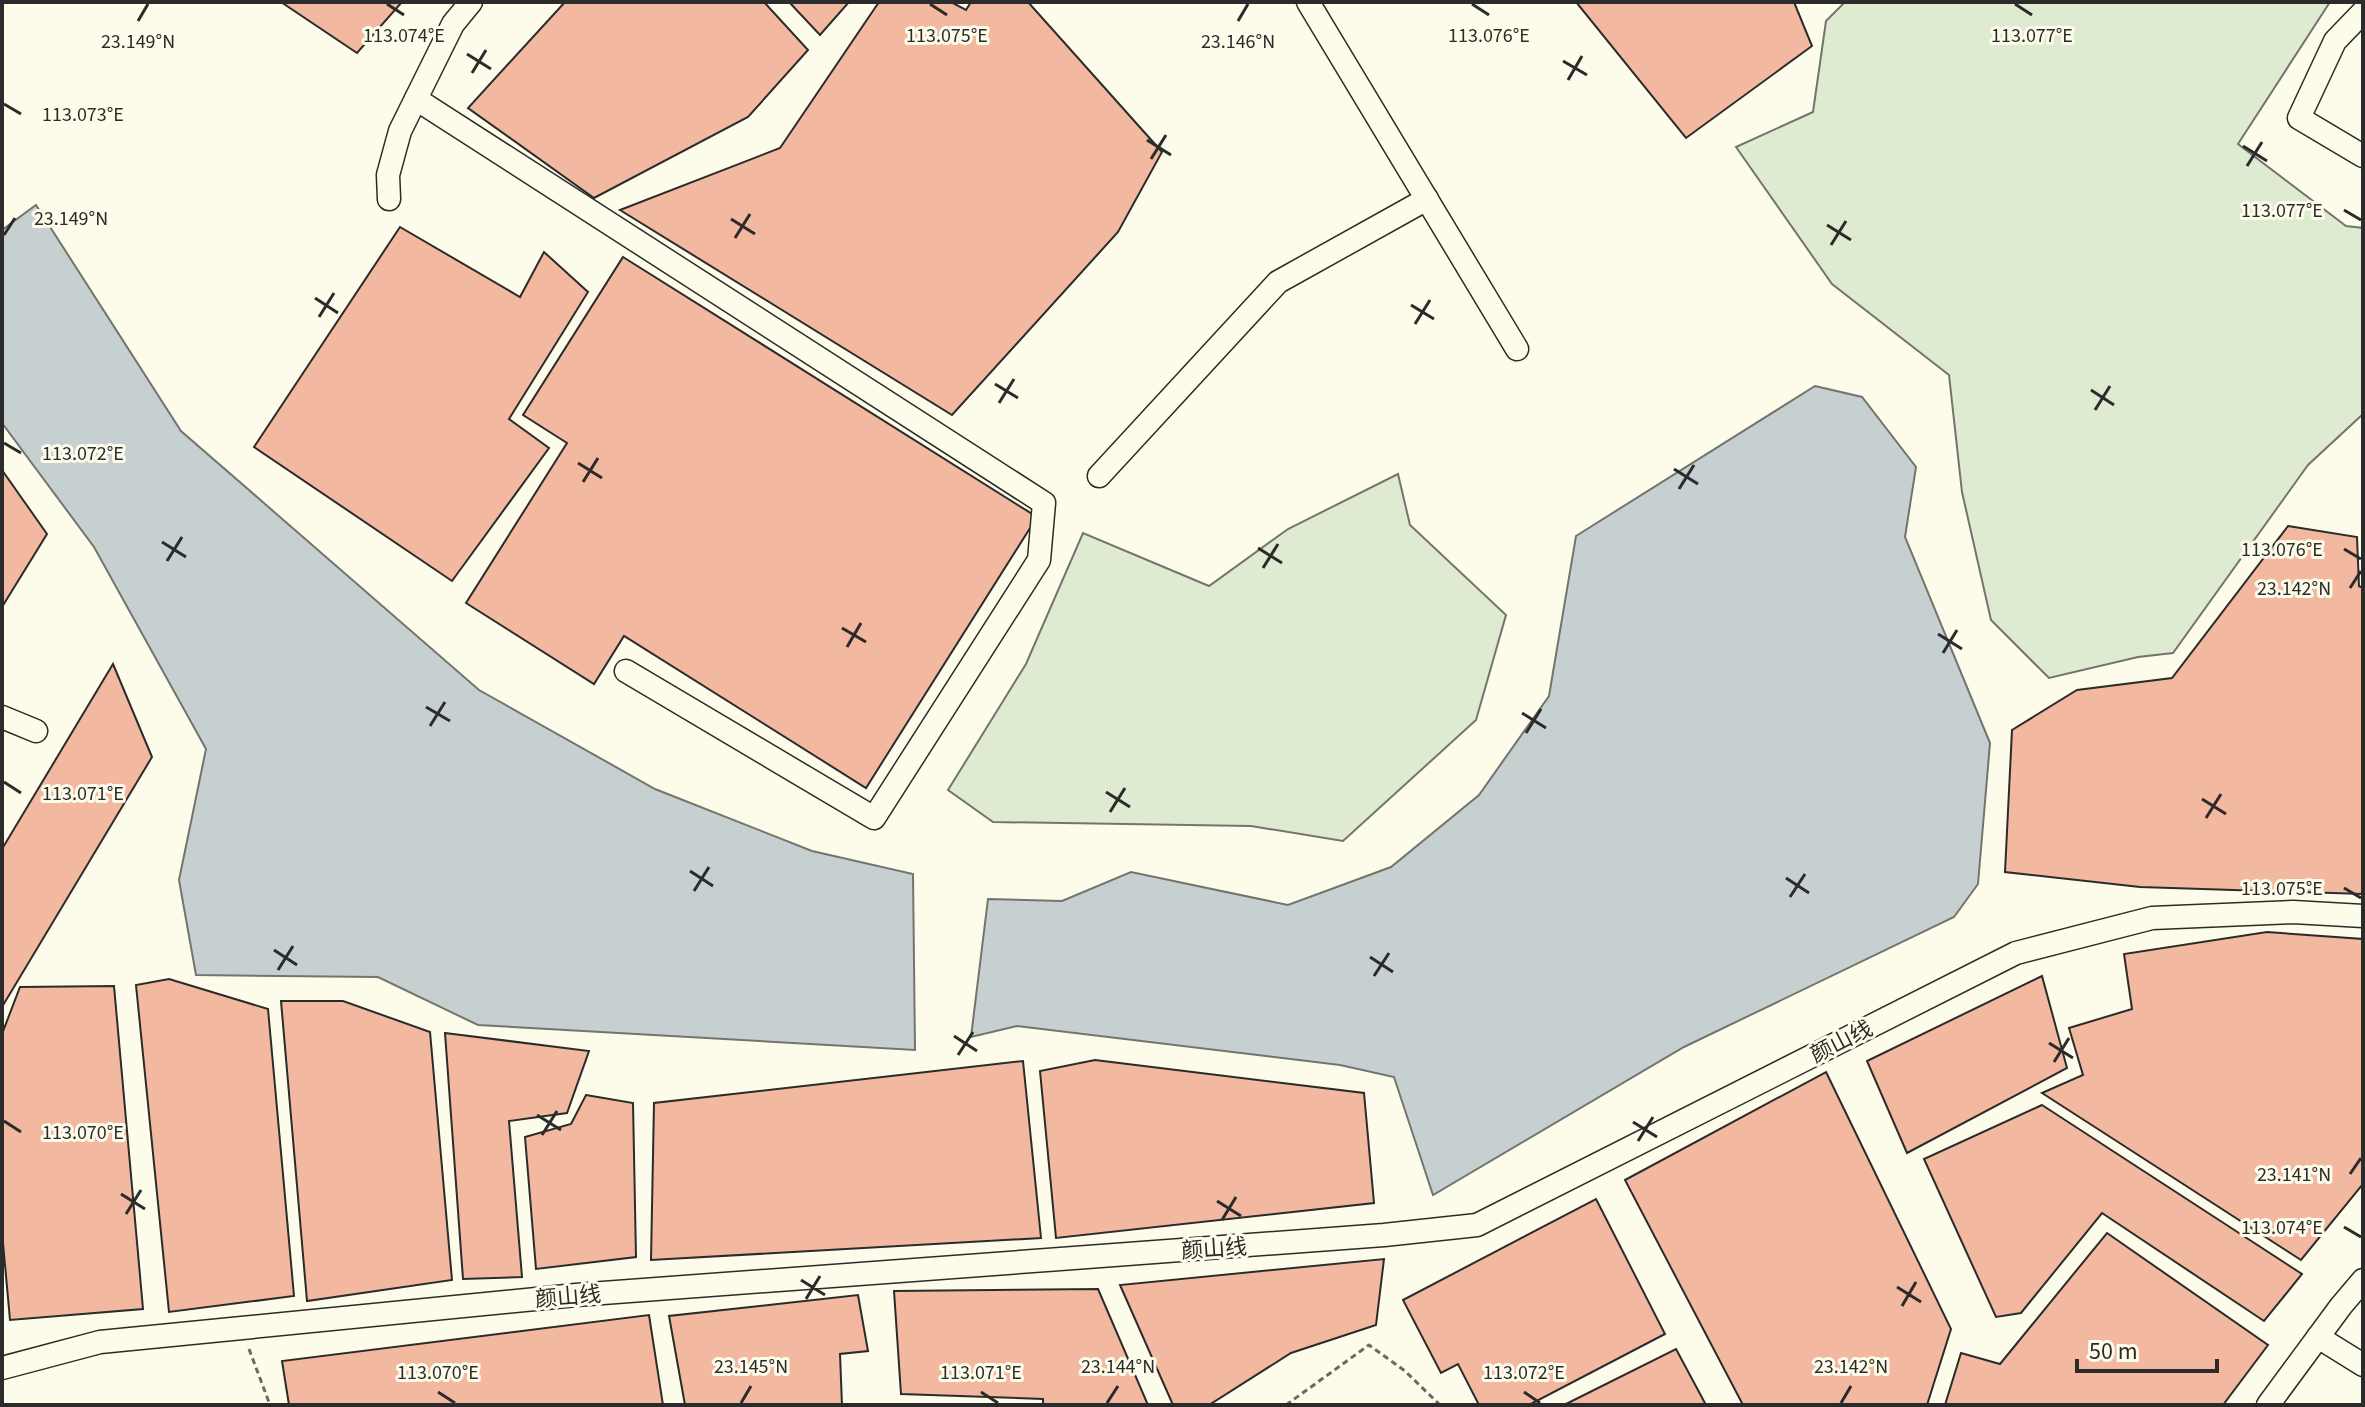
<svg xmlns="http://www.w3.org/2000/svg" width="2365" height="1407" viewBox="0 0 2365 1407" font-family="'Source Sans 3','Noto Sans SC',sans-serif">
<style>
.green{fill:#deebd1;stroke:#74746e;stroke-width:2}
.water{fill:#c7d0d0;stroke:#74746e;stroke-width:2}
.building{fill:#f2b8a0;stroke:#2b2b2b;stroke-width:2}
.lines{fill:none;stroke-linecap:round;stroke-linejoin:round}
.minor-casing{stroke:#2b2b2b;stroke-width:25}
.path{stroke:#6a6964;stroke-width:3;stroke-dasharray:6 4;stroke-linecap:butt}
.minor{stroke:#fdfbea;stroke-width:22}
.ticks{fill:none;stroke:#2b2b2b;stroke-width:3}
.labels{text-anchor:middle;stroke-width:6;stroke-linejoin:round;paint-order:stroke}
.street-label{font-size:22px;fill:#2b2b2b;stroke:#fdfbea}
.ticks-label{font-size:20px;text-anchor:middle;fill:#2b2b2b;stroke:#fdfbea;stroke-width:6;stroke-linejoin:round;paint-order:stroke}
</style>
<rect width="100%" height="100%" fill="#fdfbea"/>
<g class="green">
<path d="M1845 2H2330L2238 144 2346 226 2363 228V414L2308 465 2173 653 2138 657 2049 678 1991 620 1962 492 1949 375 1832 284 1736 147 1813 112 1826 21Z"/>
<path d="M1398 474 1410 525 1506 615 1476 720 1343 841 1251 826 993 822 948 790 1026 664 1083 533 1209 586 1288 529Z"/>
</g>
<g class="water">
<path d="M36 205 181 431 479 690 655 789 812 851 913 874 915 1050 478 1025 378 977 196 975 179 880 206 749 94 547 2 423V230Z"/>
<path d="M1815 386 1862 397 1916 467 1905 537 1990 743 1978 884 1954 917 1684 1047 1433 1195 1394 1077 1340 1065 1017 1026 971 1037 988 899 1062 901 1131 872 1288 905 1391 867 1479 795 1549 696 1576 536Z"/>
</g>
<g class="building">
<path d="M281 2H402L357 53Z"/>
<path d="M565 2H764L808 50 748 117 594 198 468 108Z"/>
<path d="M789 2H849L820 35Z"/>
<path d="M879 2H951L966 10 971 2H1028L1162 152 1118 232 952 415 620 210 780 148Z"/>
<path d="M1576 2H1794L1812 46 1686 138Z"/>
<path d="M400 227 520 297 544 252 588 292 509 419 549 448 452 581 254 447Z"/>
<path d="M623 257 1037 517 866 788 624 636 594 684 466 603 567 443 523 415Z"/>
<path d="M2 470 47 534 2 607Z"/>
<path d="M2288 526 2357 537 2359 586 2363 588V894L2140 887 2005 872 2012 730 2077 690 2172 678Z"/>
<path d="M113 664 152 757 2 1007V849Z"/>
<path d="M2267 932 2363 939V1184L2301 1260 2042 1093 2083 1075 2069 1028 2132 1009 2124 954Z"/>
<path d="M2042 976 2067 1068 1907 1153 1867 1061Z"/>
<path d="M169 979 268 1009 294 1296 169 1312 136 985Z"/>
<path d="M114 986 143 1309 10 1320 2 1232V1034L20 987Z"/>
<path d="M281 1001H343L430 1032 452 1280 307 1301Z"/>
<path d="M445 1033 589 1051 567 1113 509 1121 522 1277 463 1279Z"/>
<path d="M1095 1060 1364 1093 1374 1203 1056 1238 1040 1071Z"/>
<path d="M1023 1061 1041 1238 651 1260 654 1103Z"/>
<path d="M1826 1072 1951 1329 1927 1405H1743L1625 1180Z"/>
<path d="M586 1095 633 1103 636 1257 536 1269 525 1137 571 1124Z"/>
<path d="M2042 1105 2302 1274 2264 1321 2102 1213 2021 1313 1996 1317 1924 1159Z"/>
<path d="M1596 1199 1665 1334 1529 1405H1479L1458 1364 1441 1373 1403 1300Z"/>
<path d="M2107 1233 2268 1345 2223 1405H1945L1961 1353 2000 1364Z"/>
<path d="M1384 1259 1376 1325 1291 1353 1209 1405H1173L1120 1285Z"/>
<path d="M1098 1289 1148 1405H1043V1399L901 1394 894 1291Z"/>
<path d="M858 1295 868 1351 840 1354 842 1405H685L669 1316Z"/>
<path d="M649 1315 663 1405H289L282 1361Z"/>
<path d="M1676 1349 1706 1405H1564Z"/>
</g>
<g class="lines">
<g class="minor-casing">
<g id="minor">
<path d="M1308 2 1517 349"/>
<path d="M2363 12 2335 41 2299 118 2363 156"/>
<path d="M416 99 1044 503 1039 560 874 818 626 671"/>
<path d="M389 199 388 175 400 131 453 24 471 2"/>
<path d="M1099 476 1278 282 1427 199"/>
<path d="M2 717 36 731"/>
<path d="M2318 1337 2363 1365"/>
<path d="M2 1368 100 1342 576 1295 1384 1235 1477 1225 2016 953 2152 918 2293 912 2363 916"/>
<path d="M2268 1405 2341 1306 2363 1280"/>
</g>
</g>
<g class="path">
<path d="M249 1349 270 1405"/>
<path d="M1286 1405 1369 1345 1405 1371 1440 1405"/>
</g>
<use href="#minor" class="minor"/>
</g>
<path class="ticks" d="M387 4 404 15M930 4 947 15M1472 4 1489 15M2015 4 2032 15M138 21 148 4M1238 21 1248 4M467 54 491 69M1563 61 1587 75M472 73 486 50M1568 80 1582 56M4 104 21 114M1147 140 1171 155M2243 146 2267 161M1151 159 1166 135M2247 166 2262 142M2344 210 2361 220M731 219 755 234M1827 225 1851 240M4 235 15 218M735 238 750 214M1831 245 1846 221M315 298 338 313M1411 305 1434 319M319 317 334 293M1415 324 1430 300M995 384 1018 398M2091 390 2114 405M999 403 1014 379M2095 410 2110 386M4 443 21 453M578 463 602 478M1674 469 1698 484M583 482 598 458M1679 489 1694 465M162 542 186 557M1258 548 1282 563M2344 549 2361 559M167 561 182 537M1263 568 1278 544M2350 588 2361 571M842 628 866 642M1938 634 1962 649M847 647 861 623M1943 653 1957 630M426 707 450 721M1522 713 1546 728M430 726 445 702M1526 733 1541 709M4 782 21 793M1106 792 1130 807M2202 799 2226 814M1110 812 1125 788M2206 818 2221 794M690 871 713 886M1786 878 1809 893M2344 888 2361 898M694 891 709 867M1790 897 1805 874M274 950 297 965M1370 957 1393 972M278 970 293 946M1374 976 1389 953M954 1036 977 1051M2049 1043 2073 1058M958 1055 973 1032M2054 1062 2069 1038M537 1115 561 1130M4 1121 21 1132M1633 1122 1657 1137M542 1135 557 1111M1638 1141 1653 1117M2350 1174 2361 1158M121 1194 145 1209M1217 1201 1241 1216M126 1214 141 1190M1222 1220 1236 1197M2344 1227 2361 1237M801 1280 825 1295M1897 1287 1921 1302M806 1299 820 1276M1902 1306 1916 1282M438 1392 455 1403M981 1392 998 1403M1524 1392 1540 1403M741 1403 751 1386M1107 1403 1118 1386M1841 1403 1851 1386"/>
<g class="labels">
<g class="street-label">
<text transform="translate(1841 1041) rotate(-27)" y="8">颜山线</text>
<text transform="translate(1214 1248) rotate(-4)" y="8">颜山线</text>
<text transform="translate(568 1296) rotate(-5)" y="8">颜山线</text>
</g>
</g>
<g class="ticks-label">
<text x="404" y="42">113.074°E</text>
<text x="947" y="42">113.075°E</text>
<text x="1489" y="42">113.076°E</text>
<text x="2032" y="42">113.077°E</text>
<text x="138" y="48">23.149°N</text>
<text x="1238" y="48">23.146°N</text>
<text x="83" y="121">113.073°E</text>
<text x="2282" y="217">113.077°E</text>
<text x="71" y="225">23.149°N</text>
<text x="83" y="460">113.072°E</text>
<text x="2282" y="556">113.076°E</text>
<text x="2294" y="595">23.142°N</text>
<text x="83" y="800">113.071°E</text>
<text x="2282" y="895">113.075°E</text>
<text x="83" y="1139">113.070°E</text>
<text x="2294" y="1181">23.141°N</text>
<text x="2282" y="1234">113.074°E</text>
<text x="751" y="1373">23.145°N</text>
<text x="1118" y="1373">23.144°N</text>
<text x="1851" y="1373">23.142°N</text>
<text x="438" y="1379">113.070°E</text>
<text x="981" y="1379">113.071°E</text>
<text x="1524" y="1379">113.072°E</text>
</g>
<rect width="2365" height="1407" fill="none" stroke="#2b2b2b" stroke-width="8"/>
<path d="M2077 1359v12h140v-12" fill="none" stroke="#2b2b2b" stroke-width="4"/>
<text x="2089" y="1359" font-size="24" fill="#2b2b2b" stroke="#fdfbea" stroke-width="6" paint-order="stroke">50 m</text>
</svg>
